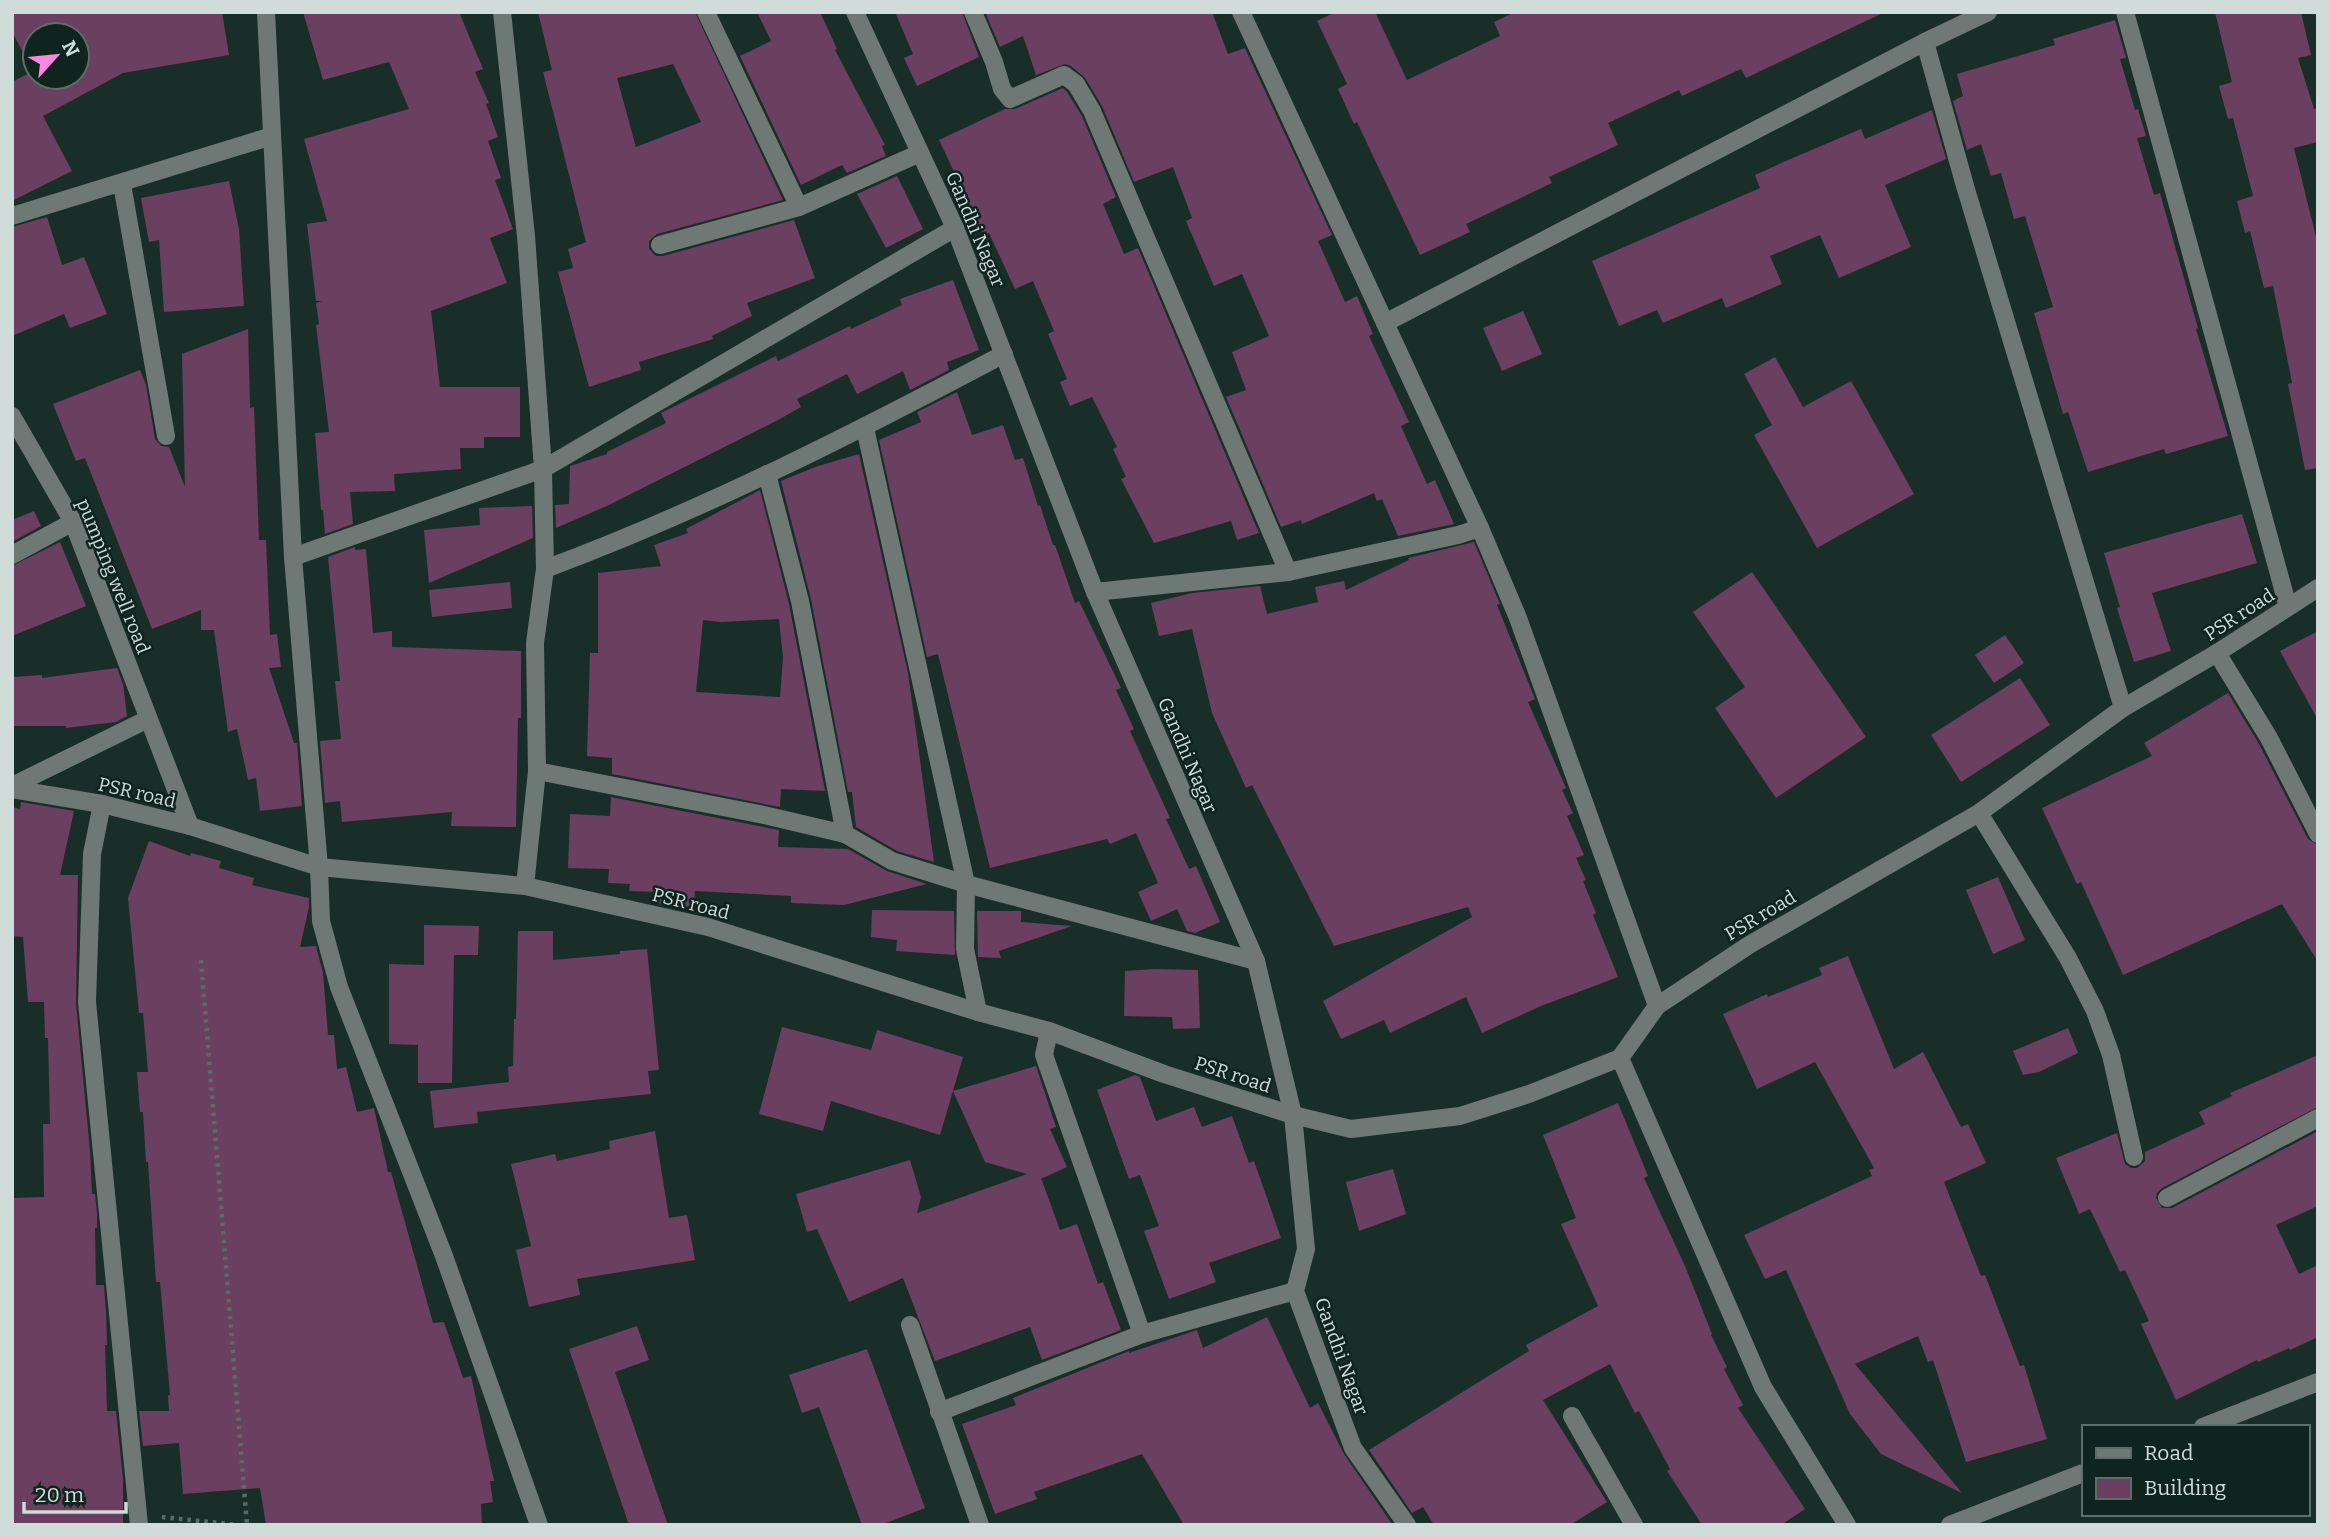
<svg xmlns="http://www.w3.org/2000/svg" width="2330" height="1537" viewBox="0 0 2330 1537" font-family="Bitter,serif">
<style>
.building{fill:#6a3f5f;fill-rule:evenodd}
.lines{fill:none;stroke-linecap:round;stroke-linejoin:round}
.path{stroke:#5a6b67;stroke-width:4.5;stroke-dasharray:3.5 5;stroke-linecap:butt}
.minor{stroke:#6e7875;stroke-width:18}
.labels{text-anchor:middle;stroke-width:5;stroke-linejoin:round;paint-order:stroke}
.street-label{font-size:19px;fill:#d0dcd9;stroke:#10241f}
</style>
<rect width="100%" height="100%" fill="#1a2e29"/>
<g class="building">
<path d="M12 12H222L229 55 123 73 43 116 72 171 12 201V82L33 71 12 32ZM35 35H77V77H35Z"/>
<path d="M303 12H459L483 69 475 72 489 103 486 104 498 137 488 141 501 178 495 180 513 229 490 238 507 283 431 311 440 387H520V437H484V448H460L461 469 394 474 395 491 350 492 353 524 325 534 323 510H321L315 433 329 432 316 325 319 324 316 303 322 301H316L307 224 327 221 304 139 409 109 389 62 323 80Z"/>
<path d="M538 12H695L783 200 657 234 649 241V249L656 256H663L794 220 815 278 747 303 752 316 712 336 713 339 639 362 641 370 589 387 558 272 573 268 568 249 586 242 543 72 552 70ZM673 64 701 122 636 147 617 78Z"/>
<path d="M757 12H820L837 49 835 50 885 145 882 146 886 156 847 173 842 165 801 185 740 56 771 41Z"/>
<path d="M895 12H962L979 57 917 86 904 58 913 54Z"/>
<path d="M985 12H1212L1228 54 1245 48 1332 235 1318 241 1345 302 1357 296 1373 334 1369 336 1409 422 1401 426 1427 484 1435 480 1454 524 1398 536 1382 499 1377 501 1374 493 1302 524 1301 520 1281 527 1226 397 1246 390 1232 352 1269 336 1242 274 1214 286 1186 221 1192 218 1173 167 1134 182 1102 106 1085 78 1071 66 1065 64 1036 75 1023 36 1000 47Z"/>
<path d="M1336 12H1375L1407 80 1500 36 1494 22 1515 12H1885L1746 78 1741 69 1682 96 1679 90 1608 123 1618 145 1549 177 1552 183 1466 224 1470 232 1420 255 1357 122 1354 124 1338 89 1347 84 1317 21Z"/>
<path d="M2215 12H2301L2311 55 2298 58 2314 109 2318 108V142L2294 148 2318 245V468L2305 470 2288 384 2292 383 2273 286 2264 288 2250 231 2245 233 2237 201 2253 196 2233 118 2228 119 2219 86 2232 82Z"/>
<path d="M2115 20 2126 58 2120 59 2135 110 2138 109 2146 136 2137 138 2154 195 2160 193 2198 328 2196 329 2228 436 2166 454 2164 449 2088 472 2068 412 2063 414 2034 313 2053 307 2025 216 2014 219 2001 173 1991 176 1981 144 1967 150 1953 101 1963 96 1957 74 2055 45 2053 39Z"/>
<path d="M1063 88 1067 92 1082 116 1116 197 1103 204 1124 254 1138 248 1259 533 1237 540 1231 521 1154 543 1121 479 1126 477 1113 449 1117 447 1092 397 1070 406 1060 382 1067 379 1048 334 1054 331 1033 281 1015 289 989 233 984 235 939 140 1005 109H1015Z"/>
<path d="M1932 110 1946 159 1885 185 1911 247 1839 278 1820 235 1770 256 1782 284 1726 308 1722 298 1663 323 1657 310 1619 326 1592 261 1760 188 1755 175 1788 160 1861 129 1865 139Z"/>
<path d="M897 176 923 229 886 248 857 194Z"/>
<path d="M229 181 239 229 244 306 164 312 159 240 149 242 141 198Z"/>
<path d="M47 217 62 265 84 257 107 314 70 328 64 314 12 336V227Z"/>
<path d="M953 280 979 350 947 362 949 370 910 390 903 371 857 394 847 374 797 399 801 407 778 420 609 505 556 528 555 505 569 504 570 466 607 454V452L666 423 661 413 776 356 778 361 850 326 851 329 902 305 900 299Z"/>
<path d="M1523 311 1542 354 1502 371 1483 328Z"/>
<path d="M248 329 250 408 254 407 259 540H266L270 635 277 634 281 667 269 668 294 743H297L302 806 260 811 256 778 248 780 237 729 228 732 214 630H201V610L152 629 85 458 76 461 53 404 140 370 146 385 155 439 161 446 169 447 185 487 182 354Z"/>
<path d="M1775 357 1803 407 1851 381 1914 494 1817 548 1754 435 1772 425 1744 374Z"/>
<path d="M957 392 972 435 1003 425 1015 460 1023 458 1038 506 1040 505 1053 545H1055L1075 603 1079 601 1121 688 1116 690 1134 729 1130 731 1170 818 1166 819 1189 869 1196 866 1220 922 1195 933 1187 931 1177 909 1151 921 1138 892 1158 883 1136 833 1110 844 1107 839 990 868 938 654 927 657 879 440 921 422 917 412Z"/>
<path d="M859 454 908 673 934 862 897 851 856 827 852 792H848L811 599 781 481 815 467Z"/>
<path d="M760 490 789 604 825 791 781 789 780 807 612 774V758L587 756 590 653H598V573L661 566 654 545 688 533 686 529ZM779 619 783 658 780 697 696 692 703 620 721 622Z"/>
<path d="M532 506 533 538 429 583 424 530 480 525 479 508Z"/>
<path d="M34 511 41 526 12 542V520Z"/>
<path d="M2242 514 2257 563 2152 593 2171 651 2134 662 2117 608 2120 607 2104 553Z"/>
<path d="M60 542 86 606 12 636V566Z"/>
<path d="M1474 542 1500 604 1497 605 1535 699 1528 702 1566 788 1562 790 1573 813 1567 816 1584 855 1576 858 1586 880 1583 881 1596 913 1593 915 1618 977 1541 1006 1482 1033 1466 997 1390 1033 1384 1020 1341 1039 1323 1001 1472 917 1468 907 1334 946 1252 785 1246 788 1212 713 1192 629 1159 636 1151 603 1192 593 1260 586 1267 614 1318 602 1315 587 1344 581 1346 590 1409 560 1408 558Z"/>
<path d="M355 547V550L366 549 373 633 392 631V647L521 651V718H518L516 827 451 826 452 812 342 822 340 801 325 803 320 741 341 739 335 681H340L328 557Z"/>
<path d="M1752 572 1866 737 1776 798 1715 708 1745 687 1693 612Z"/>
<path d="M510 582 512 608 432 617 429 590Z"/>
<path d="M2318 631V720L2280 651Z"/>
<path d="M2005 635 2024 663 1994 683 1975 655Z"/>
<path d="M117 668 123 684 127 716 116 722 66 728V726H12V677L42 675V678Z"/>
<path d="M2020 678 2050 725 1961 782 1931 735Z"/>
<path d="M2228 693 2259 744 2308 839 2318 845V962L2282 904 2123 975 2081 882 2077 884 2042 808 2152 756 2144 743Z"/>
<path d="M611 797 779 830 778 847 848 849 887 871 927 884 844 905 791 903V896L695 891 694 908 655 903 656 892 629 891 630 884 608 883 609 869 568 868 570 814 610 816Z"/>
<path d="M21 802 74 811 60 875H78L76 1003 90 1151 92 1194H95L97 1213V1228H95L96 1285H104L106 1313 107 1345H105L107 1411H116L123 1479V1525H12V1198L44 1197 43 1124H50L48 1038H45L44 1002H28L23 937 12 936V807L20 809Z"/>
<path d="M149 841 190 856 191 853 221 861 219 868 254 878 252 885 309 898V907L300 947 316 946 323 973 328 1035H334L337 1069 346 1067 357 1112 374 1108 388 1172H391L433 1323 444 1322 463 1378 471 1376 494 1481H490L493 1502 481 1504 482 1525H266L260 1488 183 1494 179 1443 143 1446 139 1411H169L168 1395H170L160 1282H156L148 1162H146L143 1112H140L137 1072H148L143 1013H139L128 898Z"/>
<path d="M1998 877 2025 940 1993 954 1966 890Z"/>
<path d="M872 910 954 911 955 955 896 951 897 940 871 937Z"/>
<path d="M977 911H1021V922L1072 926 999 951 1001 958 978 957Z"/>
<path d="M424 925 479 926 478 955H454L452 1083H418V1045L389 1044V964L424 965Z"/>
<path d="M518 931H553V960L620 954V951L647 949 659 1070 648 1071 651 1094 477 1112 478 1123 434 1128 430 1091 509 1082 508 1067 513 1066 514 1019H516Z"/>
<path d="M1848 956 1894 1069 1923 1052 1961 1127 1968 1124 1986 1163 1944 1182 1981 1276 1985 1275 2020 1366 2024 1365 2047 1439 1966 1462 1933 1360 1928 1362 1918 1336 1855 1364 1962 1493 1881 1454 1850 1414 1786 1270 1765 1279 1744 1235 1872 1176 1869 1170 1874 1168 1815 1062 1757 1089 1723 1014 1767 994 1768 997 1822 975 1819 968Z"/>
<path d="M1155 969 1198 970 1200 1028 1173 1029 1172 1017 1124 1016 1125 971Z"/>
<path d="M782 1027 871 1050 877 1030 963 1057 940 1135 831 1101 823 1131 759 1114Z"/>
<path d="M2068 1028 2078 1053 2039 1072 2023 1075 2013 1051Z"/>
<path d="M2318 1055V1107L2162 1188 2157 1193 2156 1198 2162 1208H2172L2318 1131V1206L2276 1225 2299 1274 2318 1265V1337L2290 1350 2289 1348 2258 1362 2257 1360 2176 1400 2141 1324 2149 1321 2125 1270 2120 1272 2090 1209 2079 1214 2056 1158 2117 1133 2125 1164 2131 1168H2137L2145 1161V1152L2205 1124 2199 1112 2232 1096 2230 1093Z"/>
<path d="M1036 1066 1056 1127 1050 1129 1067 1167 1043 1178H1041L1060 1230 1077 1224 1098 1284 1103 1282 1121 1330 1042 1360 1030 1327 935 1361 903 1278 849 1302 817 1229 807 1232 796 1194 910 1160 921 1197 917 1213 1027 1174 985 1162 953 1091Z"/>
<path d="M1135 1075 1140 1077 1156 1121 1194 1107 1202 1127 1232 1116 1249 1163 1254 1161 1281 1238 1209 1263 1216 1282 1169 1299 1144 1231 1159 1226 1140 1175 1129 1179 1097 1090Z"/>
<path d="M1618 1103 1648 1176 1644 1178 1685 1266 1712 1334 1711 1335 1727 1367 1724 1369 1743 1405 1738 1408 1805 1509 1781 1525H1702L1667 1471 1670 1469 1639 1411 1635 1413 1610 1364 1543 1400 1607 1502 1570 1525H1434L1423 1507 1412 1513 1369 1450 1529 1351 1526 1345 1598 1306 1561 1224 1576 1218 1543 1135Z"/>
<path d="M655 1131 669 1218 687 1215 695 1260 577 1279 580 1295 529 1307 516 1250 531 1246 511 1164 555 1154 557 1161 610 1149 609 1141Z"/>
<path d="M1393 1169 1406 1214 1359 1231 1346 1182Z"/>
<path d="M1267 1317 1310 1408 1318 1403 1344 1454 1392 1524 1184 1525 1142 1454 1034 1492 1037 1499 995 1514 962 1424 1016 1405 1013 1398 1129 1351V1353L1197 1330 1203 1348Z"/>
<path d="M637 1326 649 1360 615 1372 668 1525H629L569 1349Z"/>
<path d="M867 1349 925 1508 881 1525H862L819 1407 802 1413 789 1375Z"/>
</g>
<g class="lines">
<g class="path">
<path d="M201 960 247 1525"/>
<path d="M162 1517 238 1525"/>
</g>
<g class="minor">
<path d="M266 12 293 557 319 867 321 921 339 987 444 1256 539 1525"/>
<path d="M502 12 526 236 543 469 545 569 535 643 537 771 525 886"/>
<path d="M706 12 799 207"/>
<path d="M855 12 955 228 1095 592 1256 961 1293 1115 1306 1249 1295 1291 1353 1448 1407 1525"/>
<path d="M973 12 994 62 1002 89 1010 99 1064 75 1076 84 1092 111 1288 572"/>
<path d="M1241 12 1480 528 1518 618 1657 1006"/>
<path d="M2125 12 2288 607"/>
<path d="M1925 42 1965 186 2123 708"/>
<path d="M122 184 166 436"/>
<path d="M12 216 272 136"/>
<path d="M660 245 799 207 920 153"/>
<path d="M1385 323 1925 42 1988 12"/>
<path d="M12 416 73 522 190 826"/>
<path d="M865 428 966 884 965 949 978 1012"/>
<path d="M767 474 800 601 845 834"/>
<path d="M12 555 73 522"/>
<path d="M293 557 543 469 955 228"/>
<path d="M545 569C704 510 855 433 1004 354"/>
<path d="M1095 592 1288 572 1458 535 1480 528"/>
<path d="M2217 653 2269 738 2318 834"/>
<path d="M537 771 764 815 845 834 892 861 966 884 1256 961"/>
<path d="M12 786 148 719"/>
<path d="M12 789 102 804 190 826 319 867 525 886 708 927 978 1012 1049 1031 1164 1074 1293 1115 1351 1129 1460 1116 1529 1094 1620 1058 1657 1006 1749 945 1979 813 2123 708 2217 653 2318 588"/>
<path d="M102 804 92 854 87 1002 139 1525"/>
<path d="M1979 813 2068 958 2095 1011 2111 1055 2134 1157"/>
<path d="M1049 1031 1044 1055 1142 1334"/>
<path d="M1620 1058 1763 1387 1847 1525"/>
<path d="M2167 1198 2318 1118"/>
<path d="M910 1325 980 1525"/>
<path d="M939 1412 1142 1334 1295 1291"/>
<path d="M1572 1416 1634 1525"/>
<path d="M2203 1427 2318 1382"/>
<path d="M1950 1525 2083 1473"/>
</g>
</g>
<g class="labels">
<g class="street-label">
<text transform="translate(976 229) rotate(67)" y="7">Gandhi Nagar</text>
<text transform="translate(114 576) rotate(68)" y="7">pumping well road</text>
<text transform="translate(2239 614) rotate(-33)" y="7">PSR road</text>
<text transform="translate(1188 755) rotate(67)" y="7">Gandhi Nagar</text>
<text transform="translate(137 792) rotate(13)" y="7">PSR road</text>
<text transform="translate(691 903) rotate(14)" y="7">PSR road</text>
<text transform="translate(1760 915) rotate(-31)" y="7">PSR road</text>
<text transform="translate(1233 1074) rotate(18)" y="7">PSR road</text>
<text transform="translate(1342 1356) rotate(70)" y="7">Gandhi Nagar</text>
</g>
</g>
<rect width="2330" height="1537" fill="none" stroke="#d0dcd9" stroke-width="28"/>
<rect x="2082" y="1425" width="228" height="91" fill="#10241f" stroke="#5d6e69" stroke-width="2"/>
<rect x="2096" y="1448" width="35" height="10" fill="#6e7875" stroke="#5d6e69" stroke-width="2"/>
<text x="2144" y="1460" font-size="21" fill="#d0dcd9">Road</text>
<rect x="2096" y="1478" width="35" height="21" fill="#6a3f5f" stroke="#5d6e69" stroke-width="2"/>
<text x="2144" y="1495" font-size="21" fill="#d0dcd9">Building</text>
<g transform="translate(56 56) rotate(63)"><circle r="33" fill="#10241f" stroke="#5d6e69" stroke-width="2"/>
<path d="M0-5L12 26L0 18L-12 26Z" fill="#fd86e1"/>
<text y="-10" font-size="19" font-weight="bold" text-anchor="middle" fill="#d0dcd9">N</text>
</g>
<path d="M24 1502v10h102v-10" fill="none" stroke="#d0dcd9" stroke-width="3.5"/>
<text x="35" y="1502" font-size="21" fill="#d0dcd9" stroke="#10241f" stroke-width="5" paint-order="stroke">20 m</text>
</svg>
